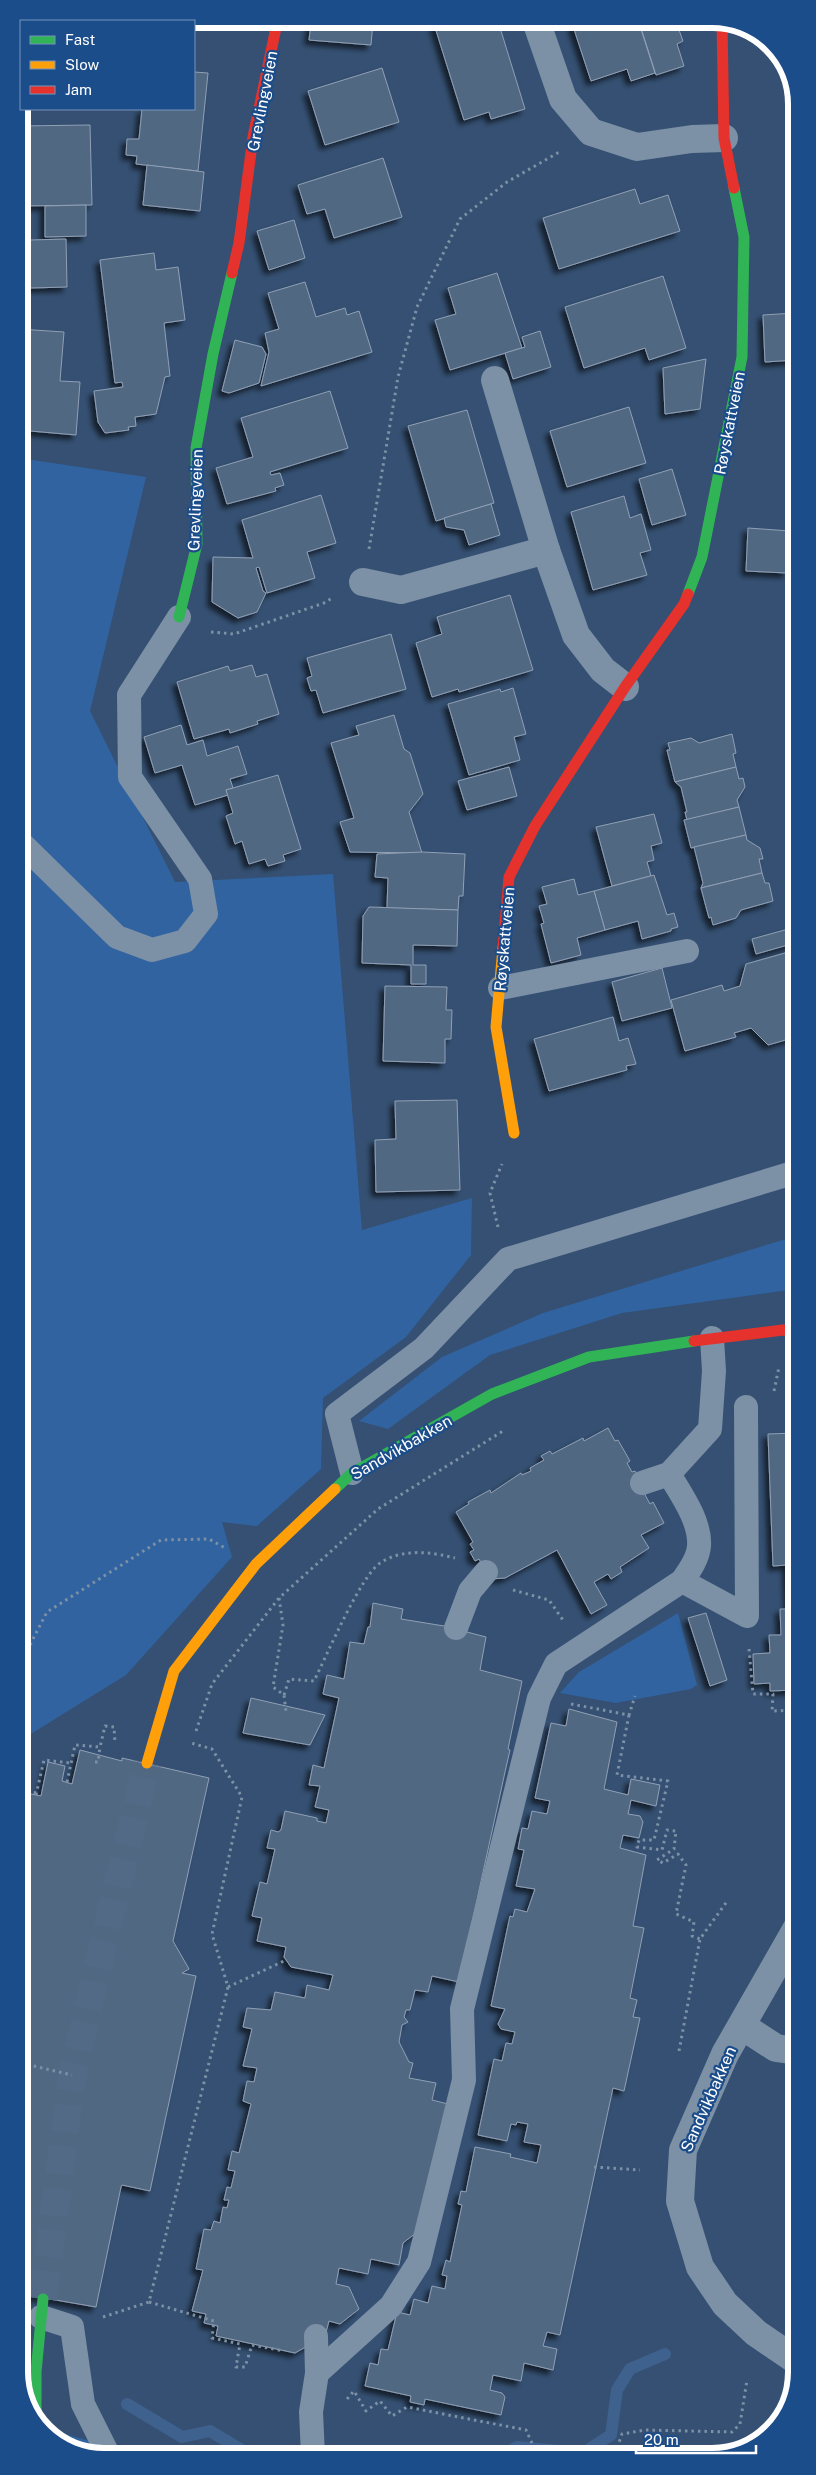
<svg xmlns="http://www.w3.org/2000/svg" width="816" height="2475" viewBox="0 0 816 2475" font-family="'Public Sans',sans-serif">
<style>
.green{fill:#3163a1}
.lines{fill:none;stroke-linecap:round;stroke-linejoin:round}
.stream{stroke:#3f618d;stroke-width:12}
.building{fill:#516782;stroke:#90a0b5;filter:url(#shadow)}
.secondary-tunnel{stroke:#536a87;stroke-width:28;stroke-dasharray:28 14;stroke-linecap:butt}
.path{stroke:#7c90a6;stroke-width:3;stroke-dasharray:2.5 4;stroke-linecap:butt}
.lane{stroke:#7c90a6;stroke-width:24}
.street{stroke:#7c90a6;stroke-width:28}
.fast{stroke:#30b455;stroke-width:11}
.slow{stroke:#ff9f0a;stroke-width:11}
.jam{stroke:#e5322d;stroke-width:11}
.labels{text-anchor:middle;stroke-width:4.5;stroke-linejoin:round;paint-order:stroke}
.street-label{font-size:16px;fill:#fff;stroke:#1c4d8b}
.rim{fill:none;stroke:#fff;stroke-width:6}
</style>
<defs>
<filter id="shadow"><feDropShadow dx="-4.5" dy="4.5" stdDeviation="2.5" flood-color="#0009"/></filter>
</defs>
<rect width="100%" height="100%" fill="#355072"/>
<g class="green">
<path d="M19 458 146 477 90 711 175 882 333 874 362 1230 472 1198 471 1255 406 1337 323 1398 321 1469 257 1526 222 1522 232 1557 126 1675 21 1740Z"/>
<path d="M796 1236V1289L622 1313 490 1355 388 1429 359 1421 442 1357 543 1313Z"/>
<path d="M678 1613 697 1685 691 1689 616 1703 560 1693 579 1672Z"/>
<path d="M43 2428 144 2456H98L48 2435Z"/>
</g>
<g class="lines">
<g class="stream">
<path d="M127 2404 182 2437 210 2431 250 2455"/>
<path d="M505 2454 517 2447 583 2453 611 2435 617 2390 630 2369 665 2354"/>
</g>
</g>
<g class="building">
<path d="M670 19H675L683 41 677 44 684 66 656 75 641 28Z"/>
<path d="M571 20H638L655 73 631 81 627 69 591 81Z"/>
<path d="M498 21 525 109 491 119 489 112 464 120 434 24 441 22Z"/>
<path d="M373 22 371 45 309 40 311 23Z"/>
<path d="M382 68 399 122 325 145 308 91Z"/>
<path d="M194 72 208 73 198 171 136 164 137 156 126 155 127 139H139L142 109H194Z"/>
<path d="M90 125 92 205 19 206V126Z"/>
<path d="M383 158 402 217 334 238 325 209 307 214 298 185Z"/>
<path d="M147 165 204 172 200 211 143 205Z"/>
<path d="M635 189 640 204 668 195 680 231 559 269 543 218Z"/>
<path d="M86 205V236L45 237V206Z"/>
<path d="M294 220 305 258 269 270 257 231Z"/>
<path d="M66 239 67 287 30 288V240Z"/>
<path d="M154 253 156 270 178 267 185 320 164 323 170 376 165 377 156 414 135 417 136 426 128 427 129 430 105 433 98 422 94 391 123 387 122 382 115 383 100 260Z"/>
<path d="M497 273 522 348 450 370 435 320 456 314 448 288Z"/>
<path d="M663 276 686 348 649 360 645 348 584 368 565 307Z"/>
<path d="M305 282 316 317 345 308 347 315 359 311 372 352 261 386 269 352 265 333 279 329 268 293Z"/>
<path d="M795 313V360L765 362 763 315Z"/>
<path d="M19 329 64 332 60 381 80 382 76 435 19 430Z"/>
<path d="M540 331 551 367 513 379 505 353 525 347 522 337Z"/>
<path d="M235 340 262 347 266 354 259 383 229 393 222 391Z"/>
<path d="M706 359 700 409 665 414 663 368Z"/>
<path d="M330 391 348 448 270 472 271 475 280 473 284 485 275 488 276 491 227 504 216 468 253 457 241 418Z"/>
<path d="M629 407 646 463 567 487 550 431Z"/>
<path d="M467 410 494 503 436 521 408 426Z"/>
<path d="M672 469 686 515 652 525 639 479Z"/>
<path d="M321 495 336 543 307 552 315 578 267 593 259 567 256 568 263 591 266 593 257 612 238 618 212 602 213 557 253 558 242 520Z"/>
<path d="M624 496 630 518 641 514 651 550 640 553 647 575 593 590 571 512Z"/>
<path d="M491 504 500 535 469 545 464 530 446 527 444 518Z"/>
<path d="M748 528 790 531 787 573 746 571Z"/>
<path d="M510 595 533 670 459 692 458 689 432 697 416 643 442 634 437 617Z"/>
<path d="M391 634 406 689 323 713 316 690 311 691 307 678 312 676 307 658Z"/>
<path d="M252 665 256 677 267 674 279 714 257 721 258 724 230 733 229 729 194 739 177 682 228 666 230 671Z"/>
<path d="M513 688 526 734 514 737 520 760 469 775 448 704 500 689 501 692Z"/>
<path d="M394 715 404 749 410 753 423 794 409 812 422 853 350 852 340 822 354 818 331 743 359 735 356 726Z"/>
<path d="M181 725 187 745 203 740 207 756 238 746 247 774 230 779 233 788 226 790 228 795 195 805 182 765 155 773 144 737Z"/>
<path d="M732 734 736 753 733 754 736 767 675 782 667 750H670L668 743 691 738 699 743Z"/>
<path d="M509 767 517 796 467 810 458 781Z"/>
<path d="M736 767 739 779 743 778 745 787 737 800 739 807 687 820 685 812H687L681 787 675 782Z"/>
<path d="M278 775 301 849 283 855 285 861 268 866 265 859 249 864 242 841 235 844 226 816 233 813 226 790Z"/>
<path d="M739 807 746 835 691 848 684 820Z"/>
<path d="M654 814 662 843 651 846 654 860 647 862 651 876 612 886 596 827Z"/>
<path d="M746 835 747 840 760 848 763 859H759L762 873 701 888 703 883 694 847Z"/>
<path d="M422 852 465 854 463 896H459L458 910 387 908 388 878 375 877 377 854Z"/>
<path d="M762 873 765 883H769L773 901 741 910 736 918 713 925 711 917 709 918 701 888Z"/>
<path d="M654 875 667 915 674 913 678 927 671 929V931L642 939 638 921 605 930 594 891Z"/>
<path d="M574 879 578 895 594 891 605 930 577 938 581 955 551 963 541 924 544 923 539 906 547 904 542 887Z"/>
<path d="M369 907 458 910 457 946 413 945V965H426V984H411V965L362 963 363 916Z"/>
<path d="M792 928 795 943 756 954 752 939Z"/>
<path d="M792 951 796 954V1037L768 1045 751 1028 734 1033 736 1037 685 1051 671 1000 722 985 724 991 740 986 746 964Z"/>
<path d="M662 968 672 1008 622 1021 612 982Z"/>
<path d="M385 986 447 987 446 1010H452L451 1039H445V1063L383 1061Z"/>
<path d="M613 1017 619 1041 628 1038 636 1064 626 1066 627 1070 549 1091 534 1039Z"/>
<path d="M457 1100 460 1190 376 1192 375 1140 396 1139 395 1101Z"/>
<path d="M608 1428 615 1441 618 1440 630 1461 627 1463 632 1472 635 1471 646 1489 643 1491 650 1504 653 1502 664 1523 641 1535 649 1548 620 1567 622 1572 611 1579 608 1574 594 1582 607 1605 591 1614 557 1550 505 1578 490 1579 479 1559 475 1561 470 1552 474 1550 470 1544 473 1542 456 1512 469 1504 468 1502 490 1490 491 1493 521 1473 522 1475 531 1471 530 1468 544 1460 541 1456 550 1451 552 1454 583 1438 584 1441Z"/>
<path d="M796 1433V1703L794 1690 770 1691V1683L754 1684 753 1654 770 1653 769 1635H781L780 1609H789L787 1565 773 1566 768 1434Z"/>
<path d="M373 1603 403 1609 401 1619 444 1626 486 1637 480 1670 522 1681 508 1749 510 1750 505 1772 459 1982 432 1976 428 1992 415 1990 410 2010H406L404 2017 408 2022 402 2025 399 2042 409 2062 413 2063 409 2078 436 2083 432 2100 448 2104 421 2229 403 2243 399 2265 371 2259 368 2274 339 2268 336 2284 349 2287 359 2309 340 2324 329 2321 325 2336 295 2353 216 2336 218 2326 204 2323 206 2314 192 2311 203 2270 196 2269 204 2229 211 2230 214 2221 220 2223 223 2207 227 2208 229 2200H224L227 2187 231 2188 235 2171 228 2170 232 2151 239 2153 251 2104 243 2101 247 2081 254 2082 257 2068 243 2066 252 2029 243 2027 247 2008 271 2010 275 1992 305 1998 307 1985 329 1990 333 1975 291 1967 284 1957 286 1947 257 1941 262 1918 252 1916 260 1882 267 1884 275 1849 267 1848 271 1830 278 1832 281 1830 285 1811 317 1818V1821L326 1823 329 1810 315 1807 320 1786 309 1785 313 1765 324 1768 339 1698 323 1694 327 1675 344 1679 350 1642 364 1644 368 1627H370Z"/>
<path d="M706 1613 727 1680 710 1686 688 1618Z"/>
<path d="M251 1698 325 1715 310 1745 243 1733Z"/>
<path d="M569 1709 617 1722 604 1789 628 1795 631 1779 660 1785 656 1806 631 1800 628 1814 640 1816 643 1822 639 1838 623 1835 620 1848 646 1855 633 1926 644 1928 630 1998 637 2000 633 2017 640 2018 624 2091 613 2088 560 2335 547 2332 543 2346 557 2349 553 2370 524 2363 521 2381 493 2375 490 2390 502 2393 505 2397 501 2415 425 2399 424 2405 410 2402 411 2396 365 2386 370 2363 378 2365 381 2349 388 2350 397 2312 410 2315 414 2299 428 2303 432 2286 445 2289 447 2276 442 2275 446 2260 450 2262 462 2205 458 2204 461 2191 466 2192 475 2147 511 2154 510 2157 537 2163 541 2145 524 2142 528 2124 517 2122 516 2125 511 2124 507 2141 478 2135 494 2059 502 2061 506 2043 512 2044 515 2032 501 2029 498 2024 505 2009 491 2006 510 1916 513 1917 515 1909 527 1912 535 1889 516 1886 524 1850 518 1849 522 1828 528 1829 532 1811 547 1814 550 1801 535 1798 551 1723 566 1726Z"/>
<path d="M80 1750 122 1761V1758L209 1778 173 1941 189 1969 182 1973 196 1976 150 2191 122 2185 121 2187 96 2307 21 2294V2069L27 2070 30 2056 21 2055V1792L41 1796 48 1762 65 1766 62 1781 72 1784Z"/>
</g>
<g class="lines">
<path class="secondary-tunnel" d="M43 2299 72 2075 147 1763"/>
<g class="path">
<path d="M369 549 398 377 417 307 460 219 507 182 561 151"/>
<path d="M211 632 234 634 324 603 332 598"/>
<path d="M498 1227 490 1193 502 1164"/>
<path d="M774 1391 779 1367"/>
<path d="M513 1590 549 1600 563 1620"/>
<path d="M279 1598 283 1625 273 1687 284 1695 286 1712"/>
<path d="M749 1649 753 1694H773L772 1711 796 1710"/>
<path d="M21 1662 47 1612 161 1540 209 1539 225 1548"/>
<path d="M284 1695 289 1679 314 1681C327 1655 360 1577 380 1563 403 1548 431 1552 455 1558"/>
<path d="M571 1704 629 1715 635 1696"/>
<path d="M629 1715 617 1775 668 1781 654 1840H639L637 1847 662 1850 667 1830 676 1831 674 1849 657 1860 663 1863 678 1854 686 1865 676 1914 694 1922 692 1936 700 1939"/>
<path d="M196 1731 212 1684 279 1598 378 1509 503 1431"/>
<path d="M95 1762H98L100 1747"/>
<path d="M67 1782 75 1745 100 1747 105 1726 114 1727 115 1743"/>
<path d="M21 1790 37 1793"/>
<path d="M36 1795 44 1760 70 1763"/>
<path d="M228 1987 286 1960"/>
<path d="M679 2051 700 1939 728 1900"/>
<path d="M21 2063 72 2075"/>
<path d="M594 2167 640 2170"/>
<path d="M149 2302 214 2321 212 2338 240 2344 236 2367H245L252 2345 284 2351"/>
<path d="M103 2317 149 2302 228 1987 212 1934 242 1797 212 1749 191 1743"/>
<path d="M347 2399 354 2391 366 2411 380 2401 392 2416 407 2407 526 2430 537 2454"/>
<path d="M615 2454 622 2434 645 2430 732 2432 740 2424 747 2380"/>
</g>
<g class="lane">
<path d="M20 842 117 937 152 950 185 941 206 914 200 879 130 777 129 695 179 617"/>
<path d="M500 988 687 951"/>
<path d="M352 1473 337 1414 424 1348 508 1259 796 1172"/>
<path d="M669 1474C681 1494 701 1522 699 1546 698 1559 689 1571 682 1581L747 1616 746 1407"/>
<path d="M642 1483 669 1474 710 1429 714 1371 712 1338"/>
<path d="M456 1628 470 1591 486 1572"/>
<path d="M41 2317 72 2327 83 2404 109 2456"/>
<path d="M317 2373 391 2306 419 2262 464 2080 462 2009 539 1698 556 1664 682 1581"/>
<path d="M313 2455 311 2412 317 2373 316 2336"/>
</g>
<g class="street">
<path d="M536 21 563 99 591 132 637 147 692 139 724 138"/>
<path d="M495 380 546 550 576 635 603 670 625 687"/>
<path d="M363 582 401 590 546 550"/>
<path d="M797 1928 725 2054 683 2150 680 2201 700 2267 725 2304 756 2333 797 2361"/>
<path d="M742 2026 776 2048 797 2051"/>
</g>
<g class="fast">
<path d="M688 594 702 557 742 357 744 237 734 188"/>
<path d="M179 617 197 544 196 448 213 354 232 273"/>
<path d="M335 1489 352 1473 492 1394 589 1357 694 1341"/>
<path d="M36 2416V2372L43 2299"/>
</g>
<g class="slow">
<path d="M503 947 496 1027 514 1133"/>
<path d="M147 1763 174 1671 256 1564 335 1489"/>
</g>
<g class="jam">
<path d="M722 21 724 138 734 188"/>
<path d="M232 273 239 243 253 137 277 23"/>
<path d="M503 947 509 877 535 826 625 687 684 604 688 594"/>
<path d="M694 1341 783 1330 796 1331"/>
</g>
</g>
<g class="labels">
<g class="street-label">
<text transform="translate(262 101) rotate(-79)" y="6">Grevlingveien</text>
<text transform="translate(729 423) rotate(-79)" y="6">Røyskattveien</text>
<text transform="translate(195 500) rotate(-88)" y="6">Grevlingveien</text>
<text transform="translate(504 939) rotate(-85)" y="6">Røyskattveien</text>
<text transform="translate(401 1447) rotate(-30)" y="6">Sandvikbakken</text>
<text transform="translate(708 2099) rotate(-66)" y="6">Sandvikbakken</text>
</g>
</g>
<path d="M0 0H816V2475H0ZM104 28H712A76 76 0 0 1 788 104V2372A76 76 0 0 1 712 2448H104A76 76 0 0 1 28 2372V104A76 76 0 0 1 104 28Z" fill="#1c4d8b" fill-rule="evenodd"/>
<path class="rim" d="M104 28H712A76 76 0 0 1 788 104V2372A76 76 0 0 1 712 2448H104A76 76 0 0 1 28 2372V104A76 76 0 0 1 104 28Z"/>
<rect x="20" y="20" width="175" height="90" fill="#1c4d8b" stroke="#7794b9"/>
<rect x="30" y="36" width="25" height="8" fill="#30b455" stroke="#7794b9"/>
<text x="65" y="45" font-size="15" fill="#ffffff">Fast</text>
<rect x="30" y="61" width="25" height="8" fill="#ff9f0a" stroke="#7794b9"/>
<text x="65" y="70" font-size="15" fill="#ffffff">Slow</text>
<rect x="30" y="86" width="25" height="8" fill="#e5322d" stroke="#7794b9"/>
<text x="65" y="95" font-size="15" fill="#ffffff">Jam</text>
<path d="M636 2445v8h120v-8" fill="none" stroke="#ffffff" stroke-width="2.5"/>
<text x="644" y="2445" font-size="15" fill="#ffffff" stroke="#1c4d8b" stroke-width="4" paint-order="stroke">20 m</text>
</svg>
